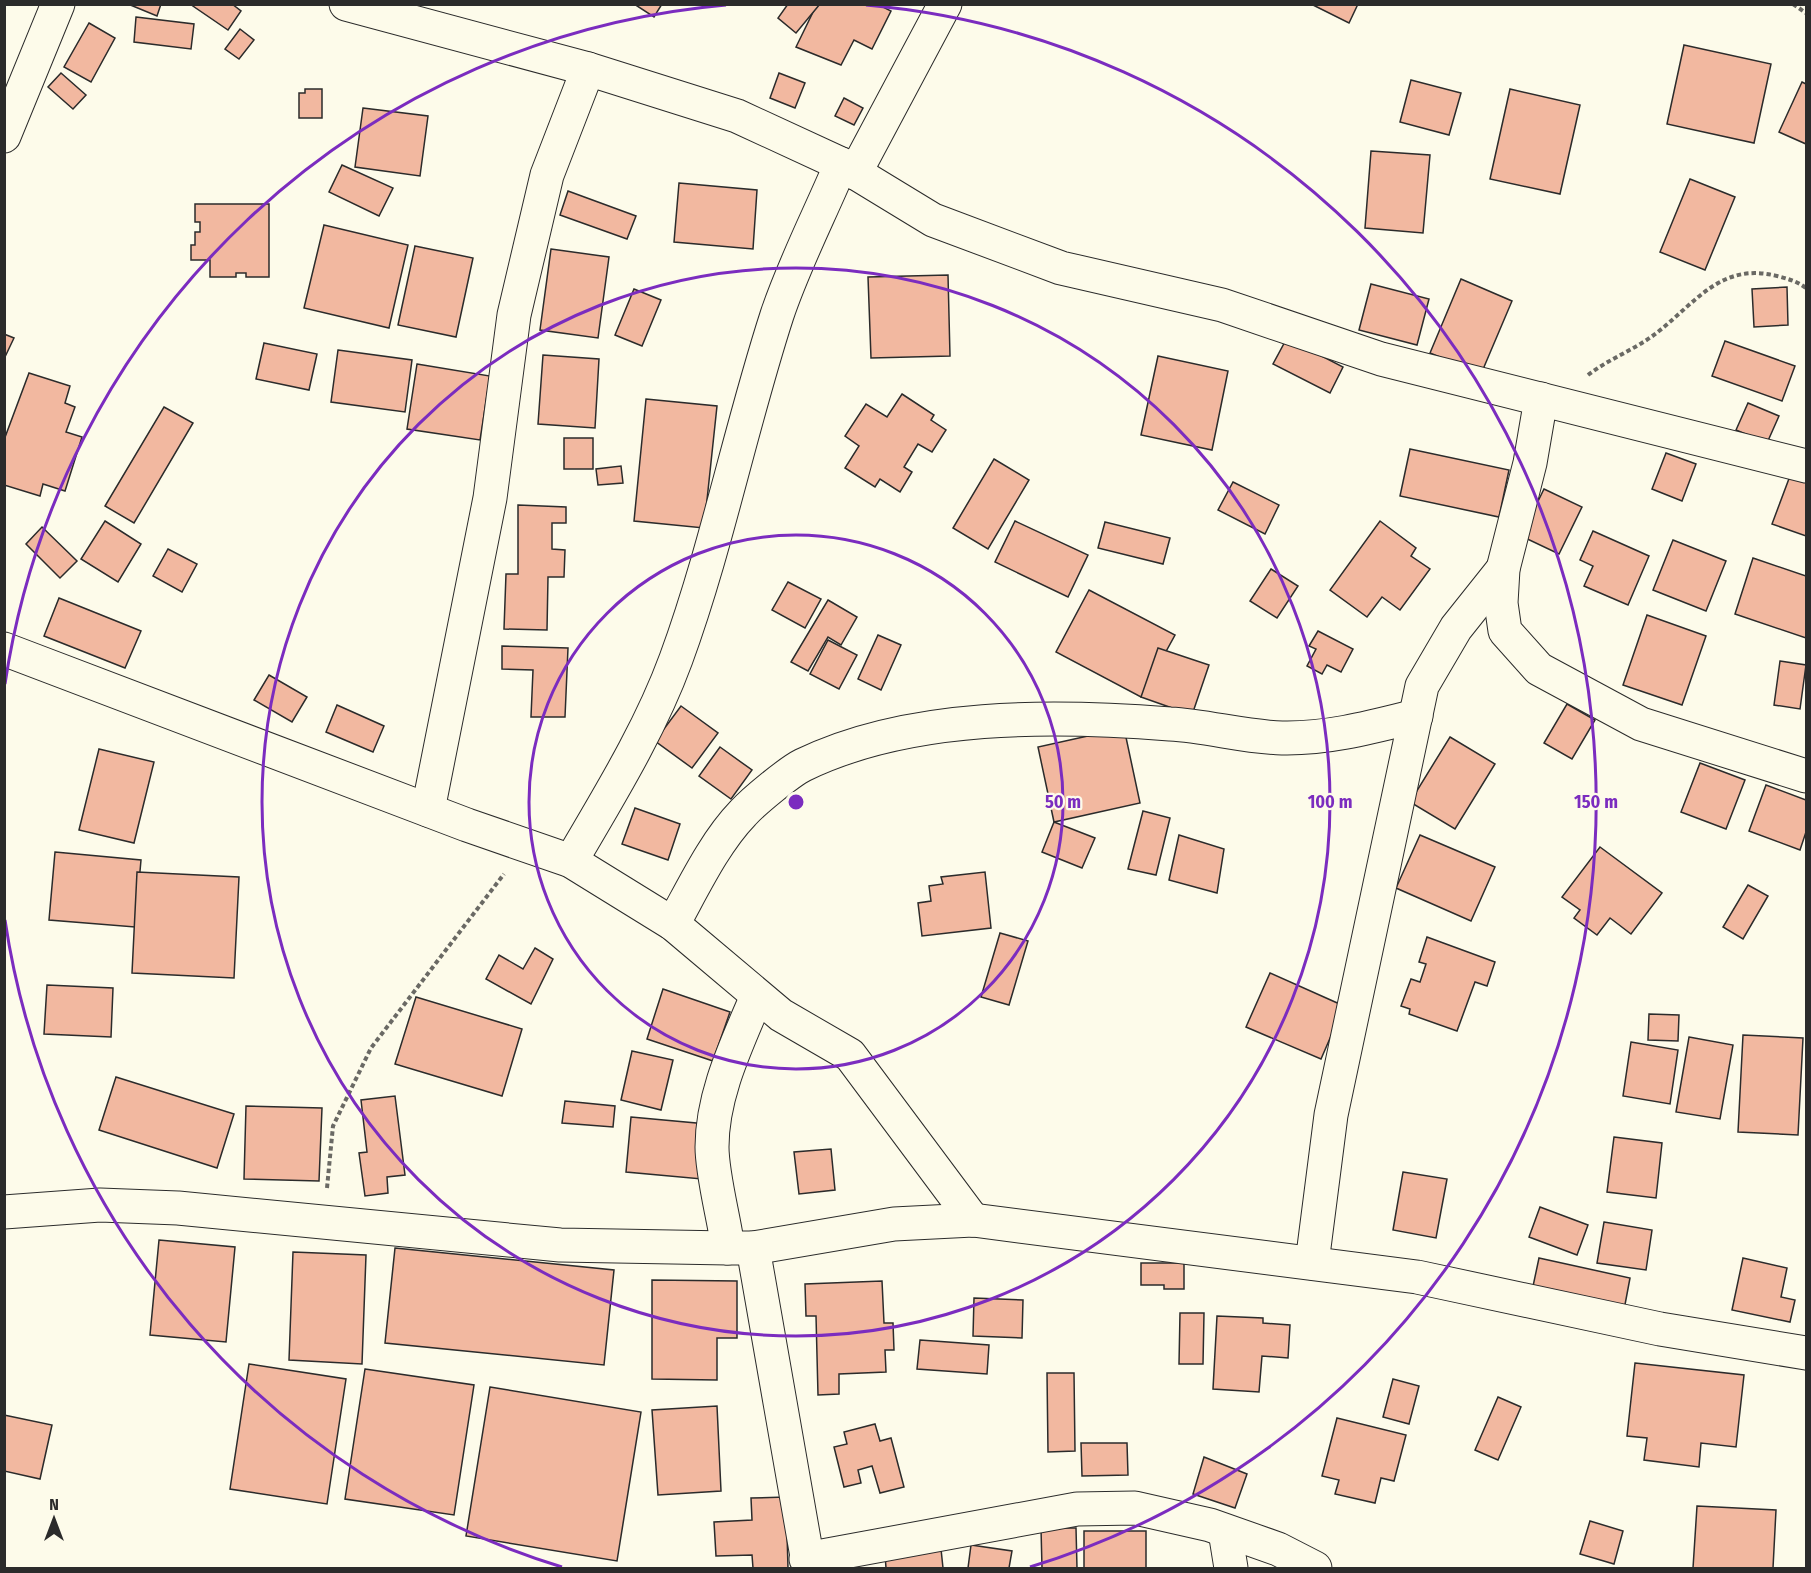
<svg xmlns="http://www.w3.org/2000/svg" width="1811" height="1573" viewBox="0 0 1811 1573" font-family="'Fira Sans Condensed',sans-serif">
<style>
.building{fill:#f2b8a0;stroke:#2b2b2b;stroke-width:1.5}
.lines{fill:none;stroke-linecap:round;stroke-linejoin:round}
.minor-casing{stroke:#2b2b2b;stroke-width:35}
.path{stroke:#6a6964;stroke-width:4;stroke-dasharray:4.5 3;stroke-linecap:butt}
.minor{stroke:#fdfbea;stroke-width:33}
.ring{fill:none;stroke:#7b2cbf;stroke-width:3}
.centre{fill:#7b2cbf;stroke:#fdfbea;stroke-width:3}
.ring-label{font-size:18px;text-anchor:middle;font-weight:bold;fill:#7b2cbf;stroke:#fdfbea;stroke-width:4.5;stroke-linejoin:round;paint-order:stroke}
</style>
<rect width="100%" height="100%" fill="#fdfbea"/>
<g class="building">
<path d="M128 4H161L157 16Z"/>
<path d="M190 4H232L241 11 228 30Z"/>
<path d="M634 4H662L654 17Z"/>
<path d="M817 4H877L891 11 872 49 854 40 841 65 796 47Z"/>
<path d="M820 4 796 33 778 18 788 4Z"/>
<path d="M1311 4H1358L1349 23Z"/>
<path d="M136 17 194 24 191 49 134 42Z"/>
<path d="M89 23 115 38 91 82 64 67Z"/>
<path d="M240 29 254 40 239 59 225 49Z"/>
<path d="M1684 45 1771 64 1754 143 1667 124Z"/>
<path d="M61 73 86 95 73 109 48 87Z"/>
<path d="M779 73 805 83 795 108 770 98Z"/>
<path d="M1411 80 1461 93 1449 135 1400 122Z"/>
<path d="M1802 82 1806 84V144L1779 132Z"/>
<path d="M305 89H322V118H299V93H305Z"/>
<path d="M1510 89 1580 105 1560 194 1490 179Z"/>
<path d="M844 98 863 108 854 125 835 116Z"/>
<path d="M363 108 428 116 420 176 355 167Z"/>
<path d="M1371 151 1430 155 1423 233 1365 228Z"/>
<path d="M342 165 393 188 379 216 329 192Z"/>
<path d="M1690 179 1735 197 1705 270 1660 252Z"/>
<path d="M679 183 757 190 753 249 674 242Z"/>
<path d="M568 191 636 216 627 239 560 215Z"/>
<path d="M195 204H269V277H246V273H236V277H210V260H191V245H195V232H200V222H195Z"/>
<path d="M324 225 408 245 389 328 304 308Z"/>
<path d="M415 246 473 258 456 337 398 325Z"/>
<path d="M551 249 609 257 598 338 540 330Z"/>
<path d="M948 275 950 356 871 358 868 277Z"/>
<path d="M1461 279 1512 301 1481 374 1430 353Z"/>
<path d="M1371 284 1429 299 1417 345 1359 330Z"/>
<path d="M1787 287 1788 325 1754 327 1752 289Z"/>
<path d="M634 289 661 300 642 346 615 335Z"/>
<path d="M4 334 14 338 4 359Z"/>
<path d="M1287 338 1343 367 1330 393 1273 364Z"/>
<path d="M1725 341 1795 366 1782 401 1712 376Z"/>
<path d="M264 343 317 354 309 390 256 379Z"/>
<path d="M338 350 412 360 405 412 331 402Z"/>
<path d="M543 355 599 359 595 428 538 424Z"/>
<path d="M1158 356 1228 371 1212 450 1141 435Z"/>
<path d="M417 364 490 376 480 440 407 429Z"/>
<path d="M29 373 70 386 65 403 75 407 66 432 82 437 65 491 43 484 40 496 4 485V440Z"/>
<path d="M902 394 934 415 931 420 946 430 932 452 918 444 904 467 912 472 900 492 880 479 875 487 845 468 859 446 845 436 866 404 887 417Z"/>
<path d="M646 399 717 406 704 528 634 521Z"/>
<path d="M1748 403 1779 416 1767 443 1736 430Z"/>
<path d="M164 407 193 423 134 523 105 506Z"/>
<rect x="564" y="438" width="29" height="31"/>
<path d="M1410 449 1509 470 1499 517 1400 496Z"/>
<path d="M1666 453 1696 464 1682 501 1652 489Z"/>
<path d="M994 459 1029 480 988 549 953 528Z"/>
<path d="M621 466 623 483 598 485 596 469Z"/>
<path d="M1790 476 1806 482V536L1772 524Z"/>
<path d="M1233 482 1279 505 1265 534 1218 510Z"/>
<path d="M1544 489 1582 507 1559 554 1521 536Z"/>
<path d="M518 505 566 507V523H552V549L565 550 564 577H548L547 630 504 629 506 574H518Z"/>
<path d="M105 521 141 544 118 582 81 559Z"/>
<path d="M1015 521 1088 555 1068 597 995 562Z"/>
<path d="M1380 521 1416 548 1411 556 1430 569 1400 610 1382 597 1367 617 1330 590Z"/>
<path d="M1105 522 1170 538 1163 564 1098 548Z"/>
<path d="M42 527 77 561 60 578 26 544Z"/>
<path d="M1593 531 1649 556 1628 605 1584 586 1593 566 1580 560Z"/>
<path d="M1673 540 1726 561 1706 611 1653 590Z"/>
<path d="M168 549 197 564 182 592 153 576Z"/>
<path d="M1753 558 1806 576V638L1735 614Z"/>
<path d="M1271 569 1298 586 1277 618 1250 601Z"/>
<path d="M788 582 821 599 805 628 772 610Z"/>
<path d="M1089 590 1175 635 1141 697 1056 652Z"/>
<path d="M59 598 141 631 125 668 44 636Z"/>
<path d="M828 600 857 617 841 645 828 637 808 671 791 662Z"/>
<path d="M1647 615 1706 636 1682 705 1623 685Z"/>
<path d="M1318 631 1353 649 1341 672 1327 665 1322 674 1307 666 1316 649 1309 646Z"/>
<path d="M878 635 901 645 881 690 858 679Z"/>
<path d="M828 640 857 655 839 689 810 674Z"/>
<path d="M502 646 568 648 565 717H531L533 670 502 669Z"/>
<path d="M1158 648 1209 665 1192 715 1141 697Z"/>
<path d="M1780 661 1806 665 1800 709 1774 705Z"/>
<path d="M269 675 307 697 292 722 254 700Z"/>
<path d="M1567 704 1595 720 1572 759 1544 743Z"/>
<path d="M337 705 384 726 373 752 326 732Z"/>
<path d="M681 706 718 733 692 768 655 741Z"/>
<path d="M1124 728 1140 803 1054 822 1038 747Z"/>
<path d="M1450 737 1495 764 1455 829 1410 802Z"/>
<path d="M720 747 752 770 731 799 699 776Z"/>
<path d="M99 749 154 762 134 843 79 830Z"/>
<path d="M1700 763 1745 780 1726 829 1681 812Z"/>
<path d="M1766 785 1806 800V832L1800 850 1749 831Z"/>
<path d="M635 808 680 824 668 860 622 844Z"/>
<path d="M1143 811 1170 818 1156 875 1128 869Z"/>
<path d="M1054 822 1095 838 1082 868 1042 852Z"/>
<path d="M1179 835 1224 849 1217 893 1169 880Z"/>
<path d="M1420 835 1495 867 1471 921 1396 888Z"/>
<path d="M1600 847 1662 893 1631 934 1610 918 1597 935 1574 918 1580 910 1562 897Z"/>
<path d="M55 852 141 860 135 927 49 920Z"/>
<path d="M137 872 239 877 234 978 132 973Z"/>
<path d="M985 872 991 928 922 936 918 903 931 901 929 886 943 884 941 877Z"/>
<path d="M1748 885 1768 896 1743 939 1723 927Z"/>
<path d="M1000 933 1028 941 1009 1005 981 997Z"/>
<path d="M1427 937 1495 962 1487 986 1475 982 1457 1031 1409 1014 1410 1009 1401 1006 1411 979 1420 982 1426 964 1419 962Z"/>
<path d="M535 948 553 959 531 1004 486 979 499 955 523 969Z"/>
<path d="M1270 973 1344 1006 1321 1059 1246 1027Z"/>
<path d="M47 985 113 988 111 1037 44 1034Z"/>
<path d="M663 989 730 1012 713 1061 647 1039Z"/>
<path d="M416 997 522 1029 502 1096 395 1064Z"/>
<path d="M1649 1014 1679 1015 1678 1041 1648 1040Z"/>
<path d="M1743 1035 1803 1038 1798 1135 1738 1132Z"/>
<path d="M1689 1037 1733 1045 1720 1119 1676 1112Z"/>
<path d="M1631 1042 1678 1050 1670 1104 1623 1096Z"/>
<path d="M632 1051 673 1060 661 1110 621 1100Z"/>
<path d="M116 1077 234 1114 217 1168 99 1130Z"/>
<path d="M395 1096 405 1175 387 1177 388 1193 365 1196 359 1153 367 1152 361 1100Z"/>
<path d="M565 1101 615 1106 613 1127 562 1123Z"/>
<path d="M246 1106 322 1108 319 1181 244 1179Z"/>
<path d="M631 1117 707 1124 702 1179 626 1172Z"/>
<path d="M1614 1137 1662 1143 1656 1198 1607 1192Z"/>
<path d="M831 1149 835 1190 799 1194 794 1152Z"/>
<path d="M1403 1172 1447 1179 1436 1238 1393 1230Z"/>
<path d="M1540 1207 1588 1225 1577 1255 1529 1237Z"/>
<path d="M1604 1222 1652 1230 1646 1270 1597 1263Z"/>
<path d="M159 1240 235 1247 226 1342 150 1335Z"/>
<path d="M395 1248 614 1270 604 1365 385 1343Z"/>
<path d="M293 1252 366 1255 362 1364 289 1360Z"/>
<path d="M1539 1258 1630 1278 1624 1310 1532 1291Z"/>
<path d="M1743 1258 1787 1268 1781 1297 1795 1300 1790 1322 1732 1310Z"/>
<path d="M1141 1263H1184V1289H1164V1285H1141Z"/>
<path d="M652 1280 737 1281V1338H717V1380L652 1379Z"/>
<path d="M882 1281 884 1323H893L894 1350H885L886 1372 839 1374V1394L818 1395 816 1316H806L805 1284Z"/>
<path d="M974 1298 1023 1300 1022 1338 973 1336Z"/>
<path d="M1180 1313H1204L1203 1364H1179Z"/>
<path d="M1217 1316 1263 1318V1323L1290 1325 1288 1358 1262 1356 1259 1392 1213 1389Z"/>
<path d="M920 1340 989 1345 987 1374 917 1369Z"/>
<path d="M1635 1363 1744 1375 1736 1447 1701 1443 1699 1467 1644 1460 1647 1438 1627 1436Z"/>
<path d="M249 1364 346 1379 327 1504 230 1489Z"/>
<path d="M365 1369 474 1385 454 1515 345 1499Z"/>
<path d="M1047 1373H1074L1075 1451 1048 1452Z"/>
<path d="M1393 1379 1419 1386 1409 1424 1383 1417Z"/>
<path d="M490 1387 641 1412 617 1561 466 1536Z"/>
<path d="M1498 1397 1521 1407 1498 1460 1475 1450Z"/>
<path d="M717 1406 721 1491 658 1495 652 1410Z"/>
<path d="M4 1415 52 1425 40 1479 4 1471Z"/>
<path d="M1337 1418 1406 1435 1394 1481 1381 1478 1375 1503 1335 1494 1339 1480 1322 1476Z"/>
<path d="M875 1424 880 1441 891 1438 904 1487 880 1493 872 1466 858 1470 861 1483 844 1487 834 1447 847 1444 844 1432Z"/>
<path d="M1081 1443H1127L1128 1475 1082 1476Z"/>
<path d="M1204 1457 1247 1474 1235 1508 1193 1494Z"/>
<path d="M786 1497 788 1568H753L752 1555 716 1556 714 1522 752 1520 751 1498Z"/>
<path d="M1697 1506 1776 1510 1773 1568H1693Z"/>
<path d="M1590 1521 1623 1531 1614 1564 1580 1554Z"/>
<path d="M1041 1528H1076L1077 1568H1042Z"/>
<rect x="1084" y="1531" width="62" height="37"/>
<path d="M971 1545 1012 1551 1009 1568H968Z"/>
<path d="M941 1549 943 1568H886L885 1554Z"/>
</g>
<g class="lines">
<g class="minor-casing">
<g id="minor">
<path d="M346 4 588 69 737 116 841 164 933 220 1061 268 1222 305 1381 359 1806 466"/>
<path d="M4 136 58 4"/>
<path d="M855 173 945 4"/>
<path d="M1541 399 1530 463 1503 569 1501 603 1505 631 1539 669 1641 724 1806 776"/>
<path d="M4 649 467 825 571 861 673 924 781 1015 850 1055 973 1220"/>
<path d="M428 810 490 498 514 315 547 175 588 69"/>
<path d="M571 861C609 796 650 730 676 659 717 547 740 429 777 315 794 264 820 214 841 164"/>
<path d="M673 924C693 888 714 843 743 813 754 801 789 772 803 765 910 713 1054 715 1170 724 1207 726 1245 737 1282 738 1328 739 1372 727 1416 716"/>
<path d="M4 1212 100 1205 178 1208 560 1245 728 1248H753L894 1224 973 1220 1417 1277 1660 1329 1806 1353"/>
<path d="M728 1248C724 1218 712 1175 712 1147 712 1094 737 1044 757 996"/>
<path d="M753 1248 809 1568"/>
<path d="M1312 1263 1331 1115 1422 686 1456 628 1503 569"/>
<path d="M1225 1531 1231 1568"/>
<path d="M806 1559 1077 1509 1135 1508 1210 1525 1278 1549 1315 1568"/>
</g>
</g>
<g class="path">
<path d="M1793 4 1806 13"/>
<path d="M1588 375C1610 358 1637 349 1659 331 1697 301 1722 262 1777 276 1788 279 1797 281 1806 288"/>
<path d="M327 1188 333 1126 371 1048 504 874"/>
</g>
<use href="#minor" class="minor"/>
</g>
<g class="ring">
<circle cx="796" cy="802" r="267"/>
<circle cx="796" cy="802" r="534"/>
<path d="M562 1567A800 800 0 0 1 5 920M5 684A800 800 0 0 1 726 5M866 5A800 800 0 0 1 1030 1567"/>
</g>
<circle cx="796" cy="802" r="9" class="centre"/>
<g class="ring-label">
<text x="1063" y="808">50 m</text>
<text x="1330" y="808">100 m</text>
<text x="1596" y="808">150 m</text>
</g>
<rect width="1811" height="1573" fill="none" stroke="#2b2b2b" stroke-width="12"/>
<g transform="translate(54 1519)" stroke="#fdfbea" stroke-width="4.5" paint-order="stroke">
<path d="M0-4.5L10 22L0 15L-10 22Z" fill="#2b2b2b"/>
<text y="-9" font-size="16" font-weight="bold" text-anchor="middle" fill="#2b2b2b">N</text>
</g>
</svg>
